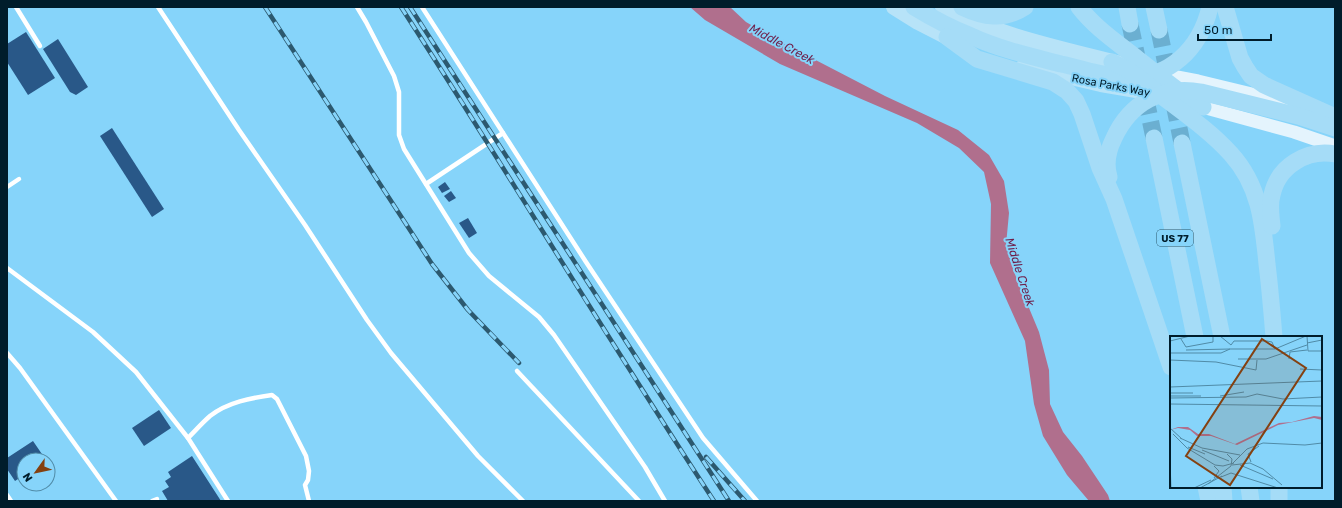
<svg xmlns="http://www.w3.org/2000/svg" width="1342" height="508" viewBox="0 0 1342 508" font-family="Rubik,sans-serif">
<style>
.water{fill:#b06f8d}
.building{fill:#295888}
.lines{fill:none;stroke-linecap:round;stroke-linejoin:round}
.motorway-tunnel{stroke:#6bafd1;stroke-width:17;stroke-dasharray:17 8;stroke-linecap:butt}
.service{stroke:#fff;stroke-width:4.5}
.secondary{stroke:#e4f4fd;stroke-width:13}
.trunk{stroke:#b7e3f8;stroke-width:16}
.motorway{stroke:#a5dcf7;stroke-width:17}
.rail-casing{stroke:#2c596f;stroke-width:4.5}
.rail{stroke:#86d4fa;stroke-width:3;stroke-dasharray:9;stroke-linecap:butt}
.labels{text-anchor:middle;stroke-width:4;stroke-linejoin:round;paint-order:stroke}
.shield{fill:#86d4fa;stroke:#285469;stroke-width:1}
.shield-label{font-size:10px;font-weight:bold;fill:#001d2b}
.street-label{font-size:11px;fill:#001d2b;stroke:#86d4fa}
.water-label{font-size:12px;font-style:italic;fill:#6f1f4a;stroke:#86d4fa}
.inset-road{fill:none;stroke:#508ba7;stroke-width:1}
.view{fill:#844111;fill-opacity:0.15;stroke:#844111;stroke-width:2}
.inset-edge{fill:none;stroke:#001d2b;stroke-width:2}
</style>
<rect width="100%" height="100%" fill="#86d4fa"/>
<path class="water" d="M690 7H730L746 22 777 40 885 96 958 130 989 155 1004 181 1009 213 1006 245 1014 272 1039 332 1049 370 1050 404 1063 432 1082 456 1108 495 1110 501H1089L1067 475 1043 436 1034 404 1025 341 990 263 991 204 984 172 959 148 917 123 780 64 705 20Z"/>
<g class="building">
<path d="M26 32 55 78 28 95 7 62V44Z"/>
<path d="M58 39 88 87 76 95 70 92 43 49Z"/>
<path d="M112 128 164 209 152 217 100 136Z"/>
<path d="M445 182 450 189 442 193 438 187Z"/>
<path d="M451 191 456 198 449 202 444 196Z"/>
<path d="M468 218 477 233 469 238 459 223Z"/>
<path d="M159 410 171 428 144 446 132 428Z"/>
<path d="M33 441 46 460H24V475L15 481 7 469V458Z"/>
<path d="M192 456 221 501H168L162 491 169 487 165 481 171 477 168 472Z"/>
</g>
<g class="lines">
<g class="motorway-tunnel">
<path d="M1130 24 1154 138"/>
<path d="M1159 30 1182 143"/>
</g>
<g class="service">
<path d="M16 7 40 46"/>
<path d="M158 7 239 130 305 225 367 320 391 353 478 456 523 501"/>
<path d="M357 7 366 22 394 76 399 92V135L404 149 469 253 489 276 539 317 554 335 645 467 665 501"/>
<path d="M422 7 586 262 703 438 757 501"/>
<path d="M426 184 503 133"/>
<path d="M7 187 19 179"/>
<path d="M7 268 93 332 136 372 188 438 228 501"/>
<path d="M7 353 20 368 116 501"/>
<path d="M517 371 639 501"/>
<path d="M188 438C195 431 202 423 210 416 228 402 251 398 272 395L277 399 306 456 309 471 308 480 305 485 309 501"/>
<path d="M7 495 11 501"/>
<path d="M152 501 157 499"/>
</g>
<g class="secondary">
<path d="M1156 73 1198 81 1289 103"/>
<path d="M1195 105 1294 132 1335 146"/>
</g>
<g class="trunk">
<path d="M894 7 918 22 959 43"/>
<path d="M943 7C1000 37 1063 49 1124 65"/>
<path d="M1024 66 1101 84 1160 94"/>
</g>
<g class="motorway">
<path d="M914 7C932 18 951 28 971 36 999 49 1030 56 1061 64 1081 68 1102 76 1123 77 1169 80 1200 49 1210 7"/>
<path d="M962 7C983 17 1004 21 1025 7"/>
<path d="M1079 7C1096 29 1118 43 1139 60 1161 77 1180 94 1203 107"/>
<path d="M1127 7 1130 24"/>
<path d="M1154 7 1159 30"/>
<path d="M1225 7 1240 58 1245 67 1251 76 1264 85 1333 116"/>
<path d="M947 37 977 59 1053 82 1067 91 1076 101 1082 114 1100 168 1114 199 1171 367"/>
<path d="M1112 62 1126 69 1137 76C1168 103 1204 124 1231 154 1260 186 1263 223 1267 264 1270 288 1272 313 1274 337"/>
<path d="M1154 138 1195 337"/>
<path d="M1182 143 1222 337"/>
<path d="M1109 177C1105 164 1108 150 1114 138 1130 103 1162 85 1201 92L1298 116 1335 128"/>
<path d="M1272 226C1271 215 1269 205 1272 195 1278 166 1307 149 1335 154"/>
<path d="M1206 487 1209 501"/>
<path d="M1223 487 1224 501"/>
<path d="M1249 487 1251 501"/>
<path d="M1279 501V487"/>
</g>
<g class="rail-casing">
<g id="rail">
<path d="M265 7 432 264 468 310 519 363"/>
<path d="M401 7C507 171 607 338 714 501"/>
<path d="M410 7 729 501"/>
<path d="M706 457 745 501"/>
</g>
</g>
<use href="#rail" class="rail"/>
</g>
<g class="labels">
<rect class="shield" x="1157" y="230" width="36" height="16" rx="3"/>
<g class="shield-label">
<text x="1175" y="242">US 77</text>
</g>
<g class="street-label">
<text transform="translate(1111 85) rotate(11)" y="4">Rosa Parks Way</text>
</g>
<g class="water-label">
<text transform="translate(782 44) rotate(28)" y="4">Middle Creek</text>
<text transform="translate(1020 272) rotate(72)" y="4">Middle Creek</text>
</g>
</g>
<g transform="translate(1170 336)">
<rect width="152" height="152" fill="#86d4fa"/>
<path d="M144 80 152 81V84L144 82 108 89 67 109 41 100H27L20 94 8 92 0 94 8 91H18L28 98H39L65 108 109 87 122 86Z" fill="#b06f8d"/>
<path class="inset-road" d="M50 0 61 9M137 0 138 15H152M11 3 16 11 43 6V0M0 5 20 0M137 7 152 4M61 9 64 5H97L102 6 105 13M16 14 60 13M0 17H51L60 13H105L136 0M68 23H96L137 9M119 23 120 16 137 14M0 24 46 26 86 34 87 24M130 33 152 34M0 51 152 45M0 57H23M0 60H31M50 60 74 56M0 62 76 61 87 58 113 63 152 61M0 68 152 70M0 92 12 103M3 98 17 112 45 129 53 130 64 127M10 102 32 112 70 119M18 111 35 118M32 114 59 125M0 126 1 152M81 126 78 118 89 110M62 128 77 113 93 107 135 109 152 107M62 129 80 127 93 133 112 149M70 129 103 143M44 130 49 135 44 142M51 141 61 137 108 152M38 148 61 130 62 123 57 118M24 152 41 144M30 152 52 140"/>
<path class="view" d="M92 3 136 32 60 149 16 120Z"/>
<rect width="152" height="152" class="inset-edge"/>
</g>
<rect width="1342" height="508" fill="none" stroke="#001d2b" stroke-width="16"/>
<g transform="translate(36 472) rotate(237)"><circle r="19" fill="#86d4fa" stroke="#508ba7"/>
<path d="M0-3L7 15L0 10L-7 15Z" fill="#844111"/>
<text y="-6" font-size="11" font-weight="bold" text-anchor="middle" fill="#001d2b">N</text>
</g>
<path d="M1198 34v6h73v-6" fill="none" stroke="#001d2b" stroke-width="2"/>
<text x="1204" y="34" font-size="12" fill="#001d2b" stroke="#86d4fa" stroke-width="3" paint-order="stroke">50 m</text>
</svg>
